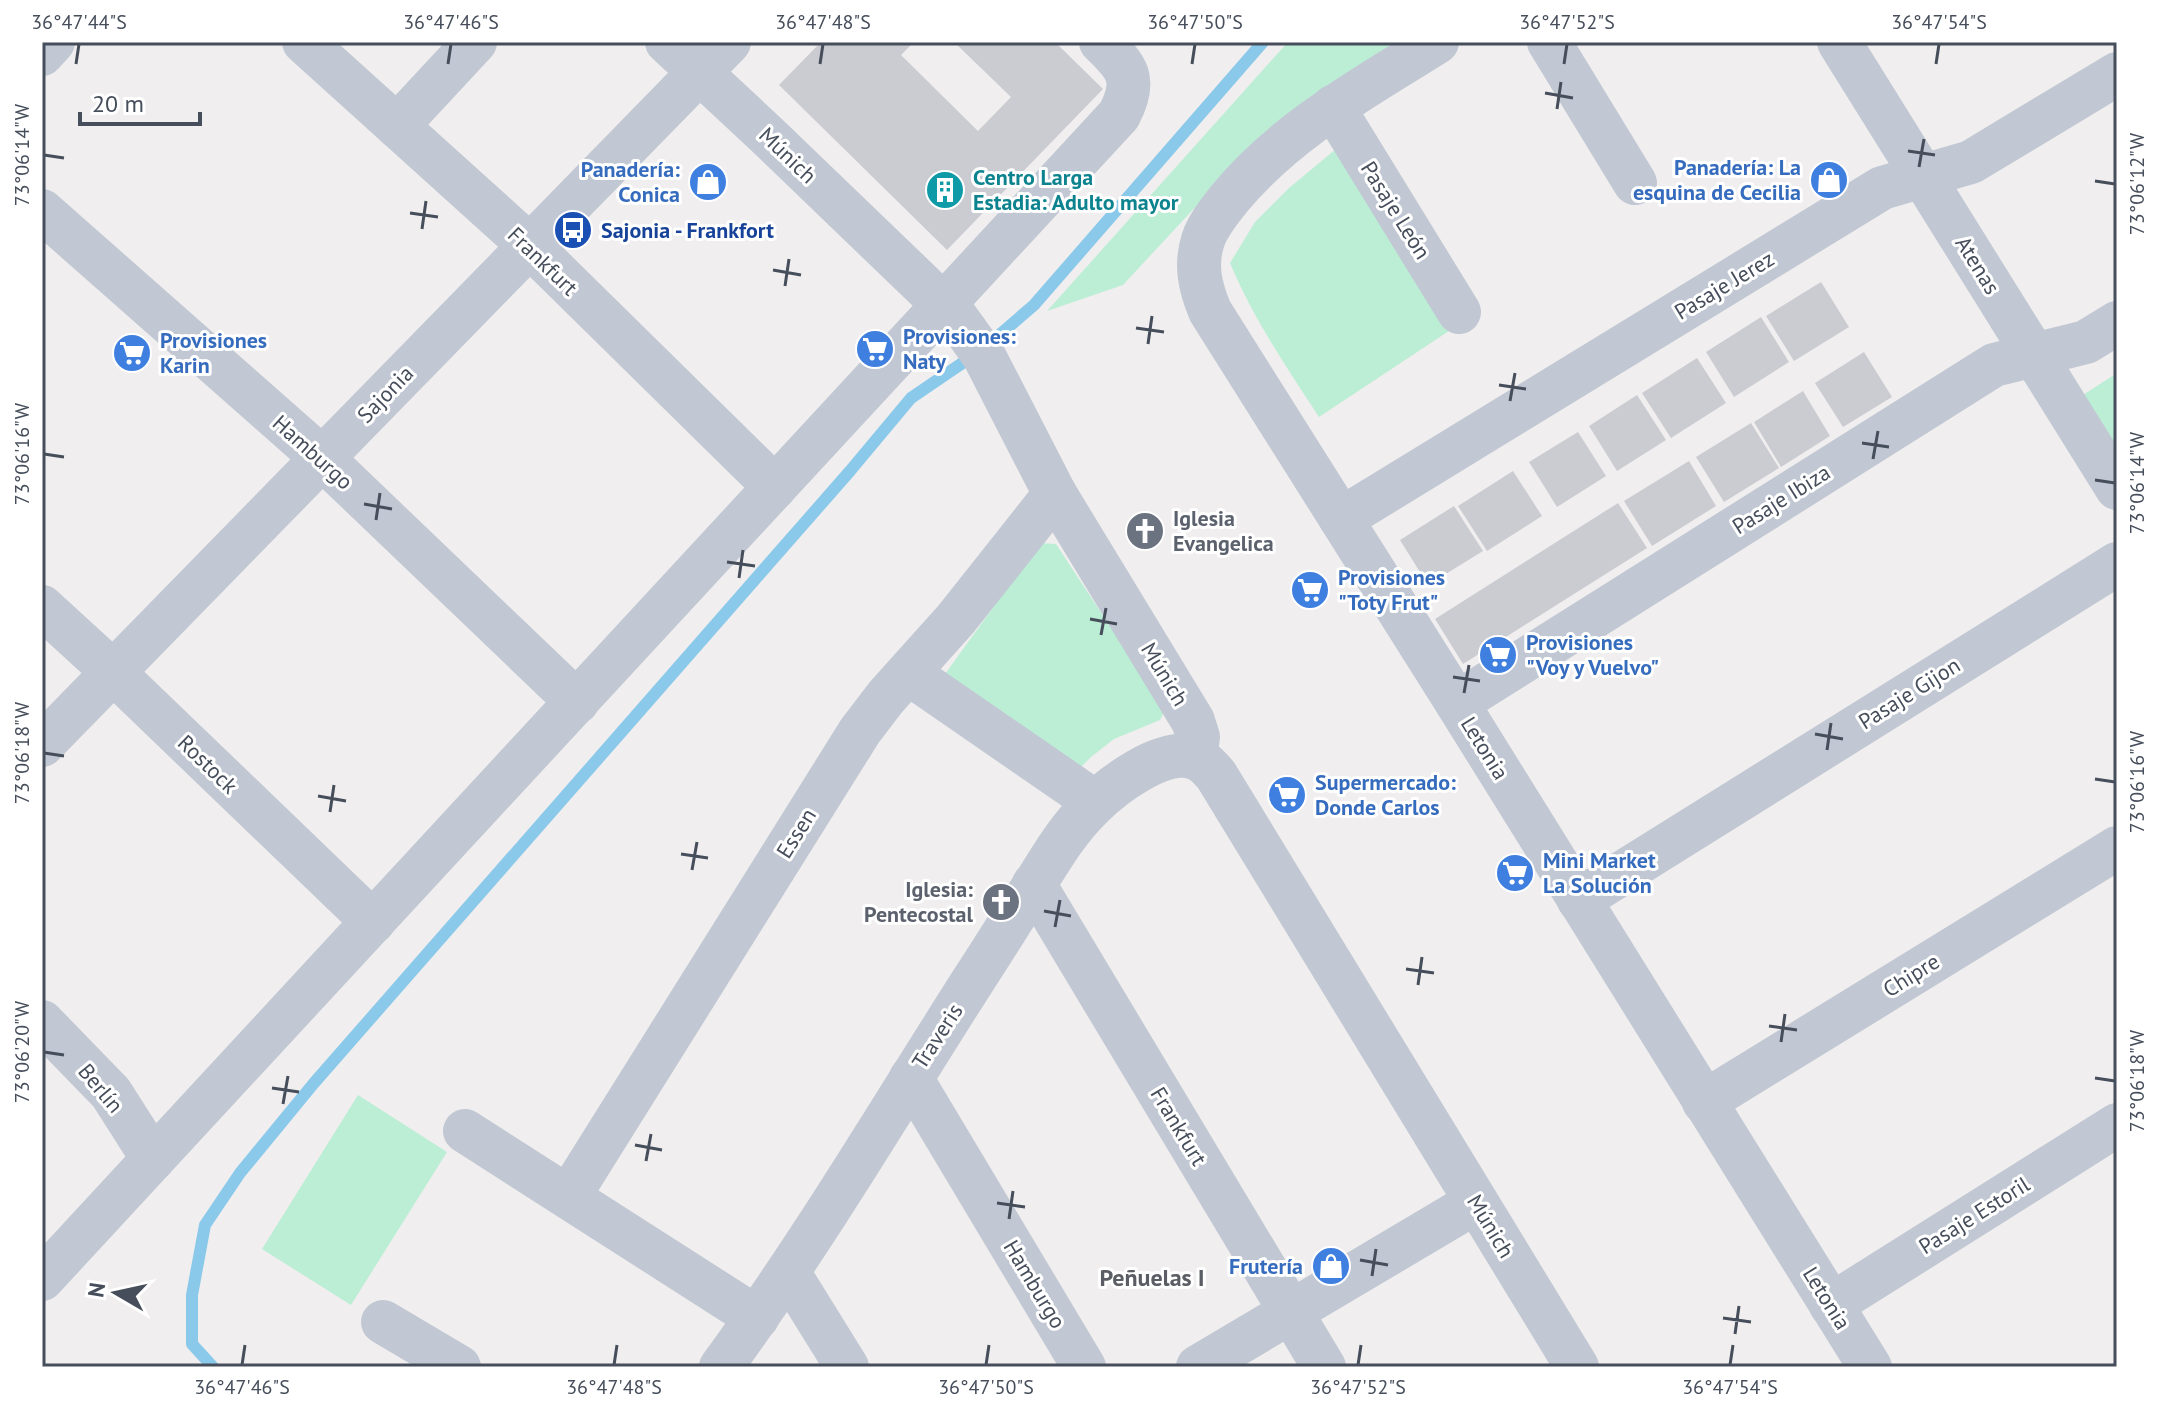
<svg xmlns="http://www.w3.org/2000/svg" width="2159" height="1409" viewBox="0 0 2159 1409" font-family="'PT Sans',sans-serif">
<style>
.green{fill:#bceed6}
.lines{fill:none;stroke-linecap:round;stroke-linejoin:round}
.stream{stroke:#8ac9ea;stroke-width:12}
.building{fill:#cbccd2}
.minor{stroke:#c1c8d3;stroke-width:44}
.ticks{fill:none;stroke:#464e5b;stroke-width:3}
.labels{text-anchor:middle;stroke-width:6;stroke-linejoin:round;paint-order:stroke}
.street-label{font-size:22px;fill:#464e5b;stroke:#fff}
.shop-label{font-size:22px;font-weight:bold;fill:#366cbe;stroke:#fff;text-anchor:start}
.culture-label{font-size:22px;font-weight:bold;fill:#0d838f;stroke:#fff;text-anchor:start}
.transit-label{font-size:22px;font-weight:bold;fill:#164399;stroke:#fff;text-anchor:start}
.worship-label{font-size:22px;font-weight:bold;fill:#5b616d;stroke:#fff;text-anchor:start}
.neighbourhood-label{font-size:24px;font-weight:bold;fill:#5a5d63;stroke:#fff}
.neatline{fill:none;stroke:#464e5b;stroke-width:3}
.ticks-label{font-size:20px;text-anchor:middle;fill:#464e5b}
</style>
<rect width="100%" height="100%" fill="#f0eeee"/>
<g class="green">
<path d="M1288 42H1422L1201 201 1123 285 1047 311Z"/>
<path d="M1342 144 1455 327 1319 417C1286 366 1254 320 1230 263L1255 222 1289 188Z"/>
<path d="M2117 373V451L2083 395Z"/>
<path d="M1040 543 1056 544 1165 710 1160 720 1114 739 1091 757 1076 772 945 674Z"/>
<path d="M358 1095 447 1152 351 1305 262 1249Z"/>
</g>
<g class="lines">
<path class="stream" d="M213 1367 192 1344V1295L205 1225 240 1173 314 1083 850 471 911 398 983 349 1034 305 1263 42"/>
</g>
<g class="building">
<path d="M821 42H914L901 55 978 131 1011 97 954 42H1055L1103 89 947 250 779 85Z"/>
<path d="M1821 282 1849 327 1794 361 1766 316Z"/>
<path d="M1761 317 1789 362 1734 397 1706 352Z"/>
<path d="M1864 352 1892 397 1843 427 1815 383Z"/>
<path d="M1697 358 1726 403 1671 438 1642 393Z"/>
<path d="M1803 391 1830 436 1781 467 1754 422Z"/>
<path d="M1637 395 1666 440 1617 471 1589 426Z"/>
<path d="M1751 423 1779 468 1724 502 1696 457Z"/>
<path d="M1578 432 1606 476 1557 507 1529 462Z"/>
<path d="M1689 461 1716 506 1652 546 1624 501Z"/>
<path d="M1513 471 1542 516 1487 551 1458 506Z"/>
<path d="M1618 503 1647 548 1463 664 1435 619Z"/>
<path d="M1454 506 1483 551 1428 585 1400 540Z"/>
</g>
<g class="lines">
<g class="minor">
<path d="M304 42 530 246 775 487"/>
<path d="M667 42 770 138 956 317 984 356 1055 494 1193 721 1198 737 1195 758"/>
<path d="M1437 42C1362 89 1286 130 1229 199 1219 212 1208 225 1203 240 1195 265 1200 287 1210 311L1457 703 1870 1367"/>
<path d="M1549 42 1635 183"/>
<path d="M1839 42 2117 488"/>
<path d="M42 54 53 42"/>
<path d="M1333 107 1459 312"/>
<path d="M397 126 475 42"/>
<path d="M42 211 322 458 577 702"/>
<path d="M1341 519 1882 188 1971 162 2117 74"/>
<path d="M42 607 113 672 373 922"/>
<path d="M908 673 1095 802"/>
<path d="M1457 703 1994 365 2086 342 2117 323"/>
<path d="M42 745 729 42"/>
<path d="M1034 884 1324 1367"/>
<path d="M1579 900 2117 564"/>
<path d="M42 1022 111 1093 153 1159"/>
<path d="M911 1078 1084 1367"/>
<path d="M1704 1102 2117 848"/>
<path d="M465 1131 757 1318"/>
<path d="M569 1196 860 731 886 697 956 619 1055 494"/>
<path d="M788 1272 847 1367"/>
<path d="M42 1279 1119 115C1138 79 1127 67 1101 42"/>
<path d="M1831 1305 2117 1125"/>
<path d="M383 1322 459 1367"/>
<path d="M721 1367C813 1242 892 1107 976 976 997 944 1017 911 1038 879 1054 853 1070 827 1092 806 1113 785 1161 749 1192 757 1203 760 1209 767 1216 775L1577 1367"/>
<path d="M1198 1367 1476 1202"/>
</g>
</g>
<path class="ticks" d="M76 64 79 44M448 64 451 44M820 64 823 44M1192 64 1195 44M1564 64 1567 44M1936 64 1939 44M1545 93 1573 98M1557 109 1561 82M1908 151 1935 155M44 155 64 158M1919 167 1924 139M2095 181 2115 184M410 213 438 217M422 229 426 201M773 270 801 275M785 286 789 259M1136 328 1164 332M1148 344 1152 316M1499 385 1526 389M1510 401 1515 373M1862 443 1889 447M44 454 64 457M1873 459 1878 431M2095 480 2115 483M364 504 392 509M376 520 380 493M727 562 755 566M739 578 743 550M1090 619 1117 624M1101 635 1106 608M1453 677 1480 681M1464 693 1469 665M1815 734 1843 739M1827 750 1831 723M44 753 64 756M2095 779 2115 782M318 796 346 801M330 812 334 785M681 854 708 858M692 870 697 842M1044 911 1071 916M1055 927 1060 900M1406 969 1434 973M1418 985 1422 957M1769 1026 1797 1030M1781 1042 1785 1014M44 1052 64 1055M2095 1078 2115 1081M272 1088 299 1092M283 1104 288 1076M635 1145 662 1150M646 1161 651 1134M997 1203 1025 1207M1009 1219 1013 1191M1360 1260 1388 1265M1372 1276 1376 1249M1723 1318 1751 1322M1735 1334 1739 1306M242 1365 245 1345M614 1365 617 1345M986 1365 989 1345M1358 1365 1361 1345M1730 1365 1733 1345"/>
<defs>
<g id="shop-disc" transform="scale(2)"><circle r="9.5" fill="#3f7fe0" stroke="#fff"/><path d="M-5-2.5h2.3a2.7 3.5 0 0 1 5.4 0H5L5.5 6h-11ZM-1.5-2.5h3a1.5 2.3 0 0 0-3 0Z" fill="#fff"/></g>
<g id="building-disc" transform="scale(2)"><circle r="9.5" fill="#0f9aa8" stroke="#fff"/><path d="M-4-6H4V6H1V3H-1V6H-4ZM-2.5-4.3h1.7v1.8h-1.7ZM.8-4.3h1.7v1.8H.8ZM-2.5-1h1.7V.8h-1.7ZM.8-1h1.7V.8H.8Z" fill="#fff"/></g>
<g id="bus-disc" transform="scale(2)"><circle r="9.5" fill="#1a4fb4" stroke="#fff"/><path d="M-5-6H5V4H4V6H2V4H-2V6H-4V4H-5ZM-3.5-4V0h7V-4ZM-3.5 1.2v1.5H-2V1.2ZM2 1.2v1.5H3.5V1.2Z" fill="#fff"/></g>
<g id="supermarket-disc" transform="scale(2)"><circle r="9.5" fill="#3f7fe0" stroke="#fff"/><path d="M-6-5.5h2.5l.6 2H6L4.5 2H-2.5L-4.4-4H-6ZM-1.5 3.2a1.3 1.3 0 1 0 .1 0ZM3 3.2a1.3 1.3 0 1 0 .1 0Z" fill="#fff"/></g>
<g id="church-disc" transform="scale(2)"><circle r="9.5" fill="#6b7280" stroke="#fff"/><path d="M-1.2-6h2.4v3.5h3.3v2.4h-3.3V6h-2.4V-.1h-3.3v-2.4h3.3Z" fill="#fff"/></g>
</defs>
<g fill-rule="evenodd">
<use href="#shop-disc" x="1829" y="180"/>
<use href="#shop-disc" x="708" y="182"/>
<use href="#building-disc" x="945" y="190"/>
<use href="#bus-disc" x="573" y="230"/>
<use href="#supermarket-disc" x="875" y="349"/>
<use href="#supermarket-disc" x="132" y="353"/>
<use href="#church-disc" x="1145" y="531"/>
<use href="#supermarket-disc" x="1310" y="590"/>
<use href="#supermarket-disc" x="1498" y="655"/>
<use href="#supermarket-disc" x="1287" y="795"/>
<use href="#supermarket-disc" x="1515" y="873"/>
<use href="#church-disc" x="1001" y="902"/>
<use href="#shop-disc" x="1331" y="1266"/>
</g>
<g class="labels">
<g class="street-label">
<text transform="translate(788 155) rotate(44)" y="8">Múnich</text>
<text transform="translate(1396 210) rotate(58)" y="8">Pasaje León</text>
<text transform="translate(543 261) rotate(44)" y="8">Frankfurt</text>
<text transform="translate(1978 265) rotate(58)" y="8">Atenas</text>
<text transform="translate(1724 285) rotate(-31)" y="8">Pasaje Jerez</text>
<text transform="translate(385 394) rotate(-46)" y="8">Sajonia</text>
<text transform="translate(313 452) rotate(42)" y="8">Hamburgo</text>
<text transform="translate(1781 499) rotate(-32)" y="8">Pasaje Ibiza</text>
<text transform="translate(1165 674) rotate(59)" y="8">Múnich</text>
<text transform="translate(1909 693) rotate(-32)" y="8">Pasaje Gijon</text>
<text transform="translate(1485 748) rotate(58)" y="8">Letonia</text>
<text transform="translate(208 764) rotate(44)" y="8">Rostock</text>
<text transform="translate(796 833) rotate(-58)" y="8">Essen</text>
<text transform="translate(1911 975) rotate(-32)" y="8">Chipre</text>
<text transform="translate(937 1036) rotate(-57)" y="8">Traveris</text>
<text transform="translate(101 1088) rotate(50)" y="8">Berlín</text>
<text transform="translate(1179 1126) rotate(59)" y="8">Frankfurt</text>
<text transform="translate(1974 1215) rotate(-32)" y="8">Pasaje Estoril</text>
<text transform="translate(1491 1226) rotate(59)" y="8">Múnich</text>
<text transform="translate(1035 1284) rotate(59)" y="8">Hamburgo</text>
<text transform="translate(1827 1298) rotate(58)" y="8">Letonia</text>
</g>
<g class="shop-label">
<text x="1801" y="175" text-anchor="end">Panadería: La<tspan x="1801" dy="25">esquina de Cecilia</tspan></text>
<text x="680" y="177" text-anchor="end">Panadería:<tspan x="680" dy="25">Conica</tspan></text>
<text x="903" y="344">Provisiones:<tspan x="903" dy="25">Naty</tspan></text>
<text x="160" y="348">Provisiones<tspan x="160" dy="25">Karin</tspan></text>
<text x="1338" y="585">Provisiones<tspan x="1338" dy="25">"Toty Frut"</tspan></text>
<text x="1526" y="650">Provisiones<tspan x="1526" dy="25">"Voy y Vuelvo"</tspan></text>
<text x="1315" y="790">Supermercado:<tspan x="1315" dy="25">Donde Carlos</tspan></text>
<text x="1543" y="868">Mini Market<tspan x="1543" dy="25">La Solución</tspan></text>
<text x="1303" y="1274" text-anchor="end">Frutería</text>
</g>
<g class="culture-label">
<text x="973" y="185">Centro Larga<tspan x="973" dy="25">Estadia: Adulto mayor</tspan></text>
</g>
<g class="transit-label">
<text x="601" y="238">Sajonia - Frankfort</text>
</g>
<g class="worship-label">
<text x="1173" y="526">Iglesia<tspan x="1173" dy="25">Evangelica</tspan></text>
<text x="973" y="897" text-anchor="end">Iglesia:<tspan x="973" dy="25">Pentecostal</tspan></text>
</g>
<g class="neighbourhood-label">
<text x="1152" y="1286">Peñuelas I</text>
</g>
</g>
<rect width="2159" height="1409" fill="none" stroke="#ffffff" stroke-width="88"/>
<g transform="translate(116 1293) rotate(279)" stroke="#ffffff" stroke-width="6" paint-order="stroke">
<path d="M0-6L14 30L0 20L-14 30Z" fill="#464e5b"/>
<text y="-12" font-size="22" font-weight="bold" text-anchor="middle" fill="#464e5b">N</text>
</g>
<path d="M80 112v12h120v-12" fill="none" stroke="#464e5b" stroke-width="4"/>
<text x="92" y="112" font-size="24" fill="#464e5b" stroke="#ffffff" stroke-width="6" paint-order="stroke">20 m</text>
<rect x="44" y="44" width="2071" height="1321" class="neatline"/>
<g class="ticks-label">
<text x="79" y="29">36°47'44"S</text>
<text x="451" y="29">36°47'46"S</text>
<text x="823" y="29">36°47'48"S</text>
<text x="1195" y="29">36°47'50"S</text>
<text x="1567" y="29">36°47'52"S</text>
<text x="1939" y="29">36°47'54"S</text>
<text transform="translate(22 155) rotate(-90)" y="7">73°06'14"W</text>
<text transform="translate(2137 184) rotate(-90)" y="7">73°06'12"W</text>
<text transform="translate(22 454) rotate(-90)" y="7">73°06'16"W</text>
<text transform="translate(2137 483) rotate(-90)" y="7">73°06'14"W</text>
<text transform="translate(22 753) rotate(-90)" y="7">73°06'18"W</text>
<text transform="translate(2137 782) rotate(-90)" y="7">73°06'16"W</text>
<text transform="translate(22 1052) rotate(-90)" y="7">73°06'20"W</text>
<text transform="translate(2137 1081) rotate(-90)" y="7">73°06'18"W</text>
<text x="242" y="1394">36°47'46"S</text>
<text x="614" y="1394">36°47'48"S</text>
<text x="986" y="1394">36°47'50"S</text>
<text x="1358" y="1394">36°47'52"S</text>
<text x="1730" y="1394">36°47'54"S</text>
</g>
</svg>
